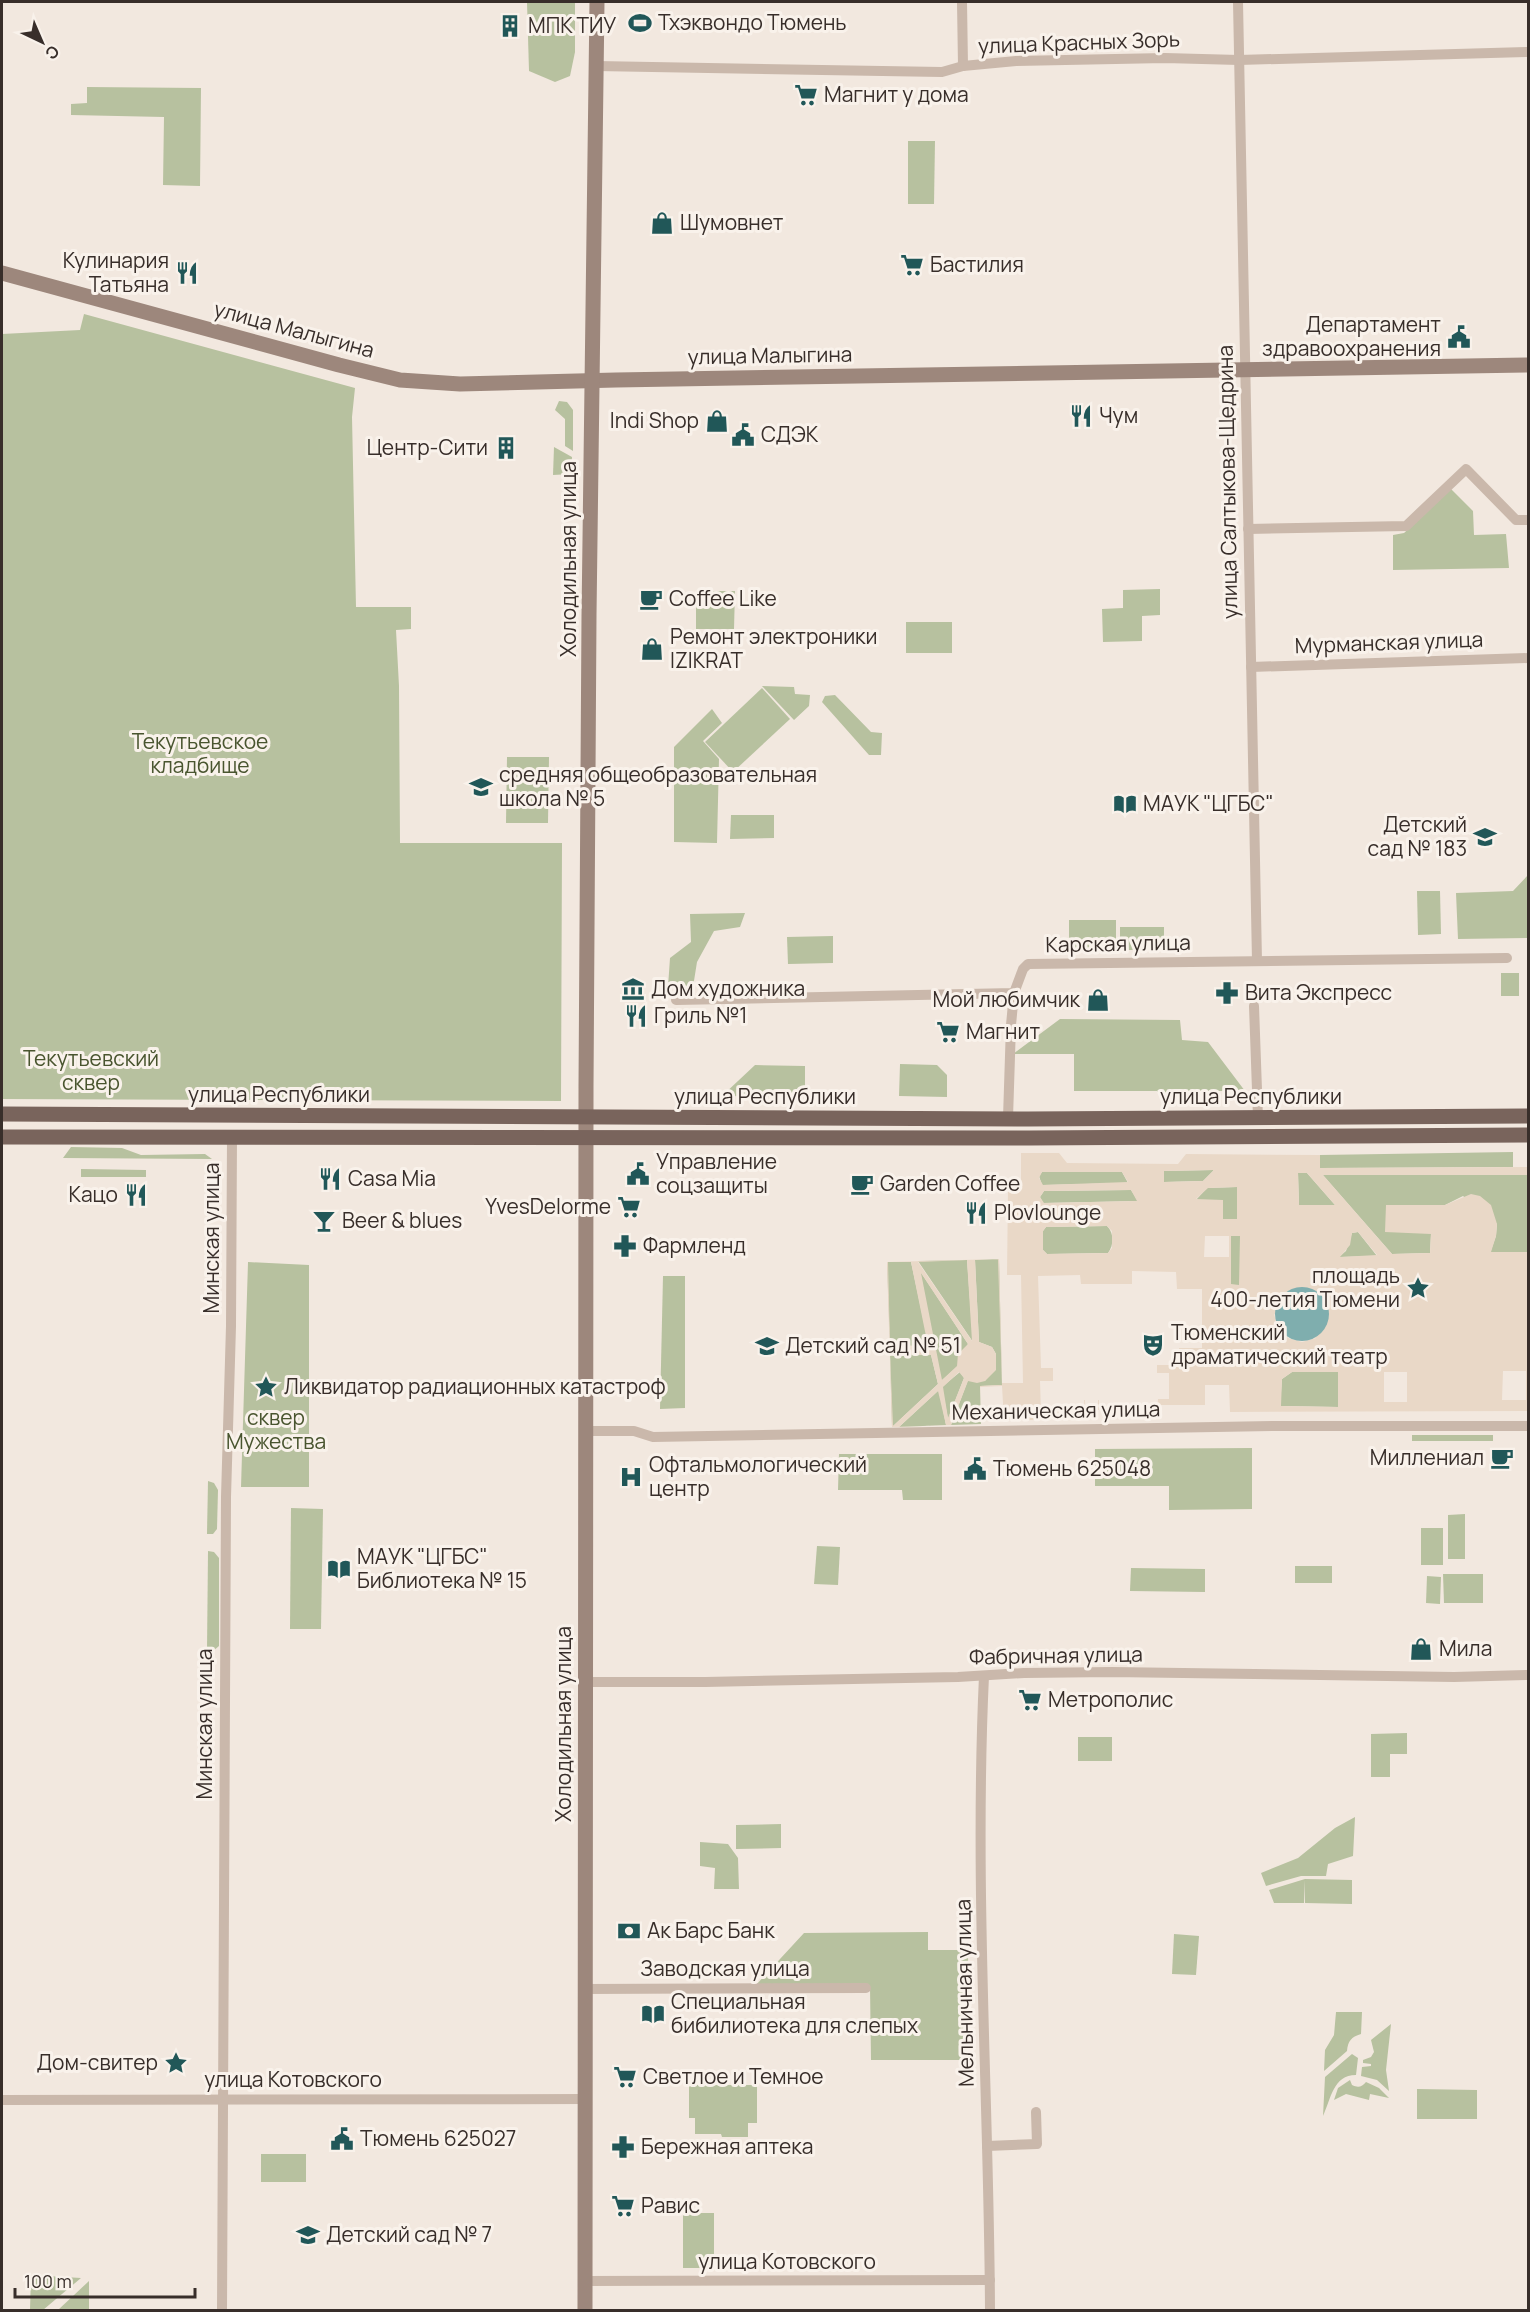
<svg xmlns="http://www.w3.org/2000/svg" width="1530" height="2312" viewBox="0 0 1530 2312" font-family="Manrope,sans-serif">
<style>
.green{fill:#b7c19f}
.plaza{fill:#e9d8c7;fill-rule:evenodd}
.water{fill:#7faeae}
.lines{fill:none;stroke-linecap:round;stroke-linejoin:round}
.street{stroke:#cab8ab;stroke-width:10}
.secondary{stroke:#9d877c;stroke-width:15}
.primary{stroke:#79645c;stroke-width:15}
.labels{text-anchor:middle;stroke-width:6;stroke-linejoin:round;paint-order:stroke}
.poi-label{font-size:21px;fill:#382e2a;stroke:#f9f2eb;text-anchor:start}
.street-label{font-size:21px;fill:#382e2a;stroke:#f9f2eb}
.park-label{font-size:21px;fill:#49552f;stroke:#f9f2eb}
</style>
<rect width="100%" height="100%" fill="#f2e8df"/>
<g class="green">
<path d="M527 2H575V52L570 76 555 82 529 71Z"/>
<path d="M87 87 201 88 200 186 163 185 164 117 71 115V104L87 103Z"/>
<path d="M908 141H935L934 204H908Z"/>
<path d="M84 314 355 388 352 417 356 607H411V629L396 630 399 686 400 843H562L561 1101 2 1099V334L80 330Z"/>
<path d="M559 401 567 402 573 410V451L565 446V419L555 410Z"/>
<path d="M554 447 572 457 571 474 553 475Z"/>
<path d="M1451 489 1473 511 1474 535 1506 534 1509 568 1393 570V535L1404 533Z"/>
<path d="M1160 589V615L1142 616V641L1103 642 1102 609 1123 608V590Z"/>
<path d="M696 591H735L734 629H696Z"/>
<rect x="906" y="622" width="46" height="31"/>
<path d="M762 686 794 687 795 694 810 695 809 706 794 720Z"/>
<path d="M762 688 790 719 733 772 705 742Z"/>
<path d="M835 695 871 732 882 733 881 755H869L822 702 825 696Z"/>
<path d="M712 709 722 723 703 741 719 759 717 843 674 842V747Z"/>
<path d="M507 757H549L548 823H506Z"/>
<path d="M731 815H774V838L730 839Z"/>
<path d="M1528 875V938L1458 939 1456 893 1513 891Z"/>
<path d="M1417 891H1440L1441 934 1418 935Z"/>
<path d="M745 913 740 927 714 931 697 962 693 987H668L670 958 691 942 690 914Z"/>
<rect x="1069" y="920" width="47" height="31"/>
<rect x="1120" y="927" width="44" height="23"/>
<path d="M833 936V963L788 964 787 937Z"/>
<rect x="1501" y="973" width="18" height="23"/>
<path d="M1060 1019 1180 1020 1182 1040 1208 1042 1245 1091H1173V1093L1157 1092V1091H1074V1054H1013Z"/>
<path d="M900 1064 937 1065 947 1075V1097L899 1096Z"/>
<path d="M755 1065 805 1066V1097L722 1096Z"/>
<path d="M71 1147 122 1148 141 1155 205 1154 212 1159 63 1158Z"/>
<path d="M1513 1152V1167L1320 1168V1155Z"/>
<path d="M81 1169 146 1170V1177H81Z"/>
<path d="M1214 1170 1203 1181 1164 1182V1171Z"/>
<path d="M1042 1172H1122L1128 1183 1042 1185 1039 1176Z"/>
<path d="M1298 1173H1307L1335 1205H1299Z"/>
<path d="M1322 1174 1528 1175V1252L1490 1253 1496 1236 1497 1224 1463 1196 1445 1205H1386L1431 1233 1430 1253 1392 1254Z"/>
<path d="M1237 1187V1219H1223L1196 1200 1207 1188Z"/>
<path d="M1131 1190 1138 1201 1043 1203 1040 1197 1044 1191Z"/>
<path d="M1107 1226C1114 1233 1114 1245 1108 1253L1047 1254 1043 1250V1231L1046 1227Z"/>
<path d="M1358 1232 1377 1256 1339 1257 1346 1251 1352 1233Z"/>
<rect x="1231" y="1236" width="9" height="49"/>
<path d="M999 1259 1002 1385 980 1386 981 1424 951 1425 968 1380 985 1381 996 1354 992 1347 979 1342 975 1260Z"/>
<path d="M967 1260 973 1342 918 1261Z"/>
<path d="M248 1262 309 1265V1487H241Z"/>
<path d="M887 1262H911L929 1346H890Z"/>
<path d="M920 1271 968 1344 958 1366 941 1381Z"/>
<path d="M663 1276H685V1408L660 1409Z"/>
<path d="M890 1354 931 1355 938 1384 892 1427Z"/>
<path d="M960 1372 964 1378 948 1419 942 1387Z"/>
<path d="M1292 1372H1338L1339 1407 1280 1406 1282 1379Z"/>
<path d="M939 1390 946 1425 899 1427Z"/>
<rect x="1412" y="1435" width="81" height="6"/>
<path d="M1252 1448V1509L1169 1510V1486H1095V1449Z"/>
<path d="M839 1454H942V1500H903L902 1490H838Z"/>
<path d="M208 1481 214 1483 218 1490 217 1529 213 1534H207Z"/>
<path d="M291 1508 323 1509 321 1629H290Z"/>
<path d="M1465 1514V1559H1448V1515Z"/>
<rect x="1421" y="1528" width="22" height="37"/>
<path d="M817 1546 840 1547 838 1585 814 1584Z"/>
<path d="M208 1551 214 1552 219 1558V1646L213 1651H207Z"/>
<rect x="1295" y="1566" width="37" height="17"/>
<path d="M1131 1568 1205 1569V1592L1130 1591Z"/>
<path d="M1443 1574H1483V1603H1444Z"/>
<path d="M1427 1576 1441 1577 1440 1604 1426 1603Z"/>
<path d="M1407 1733V1754H1390V1777H1371V1734Z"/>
<rect x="1078" y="1737" width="34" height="24"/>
<path d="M1355 1817 1353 1856 1328 1864 1326 1876H1301L1266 1886 1261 1873 1298 1858 1335 1828Z"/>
<path d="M781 1824V1848L736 1849V1825Z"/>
<path d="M700 1842 728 1844 738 1858 739 1889H714L715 1868 700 1866Z"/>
<path d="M1305 1879 1352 1880V1904L1305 1903V1880L1304 1903H1274L1269 1890Z"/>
<path d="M928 1932V1950H968L969 2060H871L870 1986 756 1985 804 1933Z"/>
<path d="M1174 1934 1199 1936 1196 1975 1172 1974Z"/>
<path d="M1336 2012H1362L1361 2034C1351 2037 1348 2041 1347 2051L1324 2071 1325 2050 1334 2035Z"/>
<path d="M1391 2024 1386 2070 1389 2091 1377 2080 1361 2076 1362 2067 1371 2066V2064L1363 2063V2060L1371 2057 1374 2052 1371 2040Z"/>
<path d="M1352 2054 1358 2058 1356 2075C1333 2075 1331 2099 1323 2116L1325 2077Z"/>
<path d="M1350 2080 1352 2085C1358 2088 1362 2087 1366 2082L1379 2088 1389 2098 1370 2094 1369 2100 1346 2094 1334 2100 1338 2088Z"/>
<path d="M689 2085H757V2123H748V2137H722L721 2134H695V2118H689Z"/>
<path d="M1417 2089 1477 2090V2119H1417Z"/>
<rect x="261" y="2154" width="45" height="28"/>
<rect x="683" y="2213" width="31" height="55"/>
<path d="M31 2275 81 2278 43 2310H30Z"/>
<path d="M89 2281V2310H58Z"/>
</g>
<path class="plaza" d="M1021 1153H1059L1067 1163 1178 1164 1186 1154 1320 1155V1168L1528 1167V1175H1323L1392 1254 1430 1253 1431 1234 1385 1232 1386 1205H1445L1471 1194 1480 1196 1491 1205 1497 1224 1496 1236 1491 1252H1528V1411L1230 1412 1229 1385H1205V1405H1158V1414H1124L1123 1410H1098V1400H1085L1084 1413H1041V1420H1004L1002 1386 980 1387 981 1424 892 1427 887 1262 999 1259 1002 1383H1023L1021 1275H1007L1008 1189 1021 1179ZM1164 1171 1213 1170V1171L1203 1181 1164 1182ZM1042 1172H1122L1128 1182 1043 1185 1039 1178ZM1298 1173H1307L1335 1205H1299ZM1237 1187V1219H1223V1200L1196 1199 1208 1188ZM1131 1190 1137 1201 1044 1203 1040 1197 1044 1191ZM1107 1226 1112 1231V1248L1108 1253 1047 1254 1043 1250V1231L1046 1227ZM1358 1232 1377 1255 1340 1257 1350 1245 1352 1233ZM1205 1236H1229V1257H1204ZM1231 1236H1240L1239 1285 1231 1284ZM998 1259 1002 1385 980 1386 981 1424 951 1425 968 1381 977 1383 985 1381 996 1370V1354L992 1347 979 1342 975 1260ZM967 1260 972 1341 918 1262ZM888 1262H911L928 1346 890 1345ZM1132 1271 1176 1272 1177 1289H1202V1348H1179V1365H1157V1373H1169V1399H1158L1157 1414H1124V1410H1099V1400H1084V1412L1041 1413 1040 1381H1053V1368H1041L1038 1276 1080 1275 1081 1284H1132ZM921 1273 968 1344 958 1354 957 1366 942 1380ZM1274 1314 1316 1338 1302 1342 1288 1338 1278 1328ZM890 1354 931 1355 938 1384 893 1426ZM1503 1371H1526V1400H1502ZM959 1372 964 1378 948 1418 943 1387ZM1292 1372H1338V1407L1281 1406 1282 1379ZM1384 1372H1407V1402H1384ZM938 1391 946 1425 900 1427V1426Z"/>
<circle class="water" cx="1302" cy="1314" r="27"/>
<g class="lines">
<g class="street">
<path d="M962 2 963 66"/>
<path d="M1238 2 1257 961"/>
<path d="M596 66 942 72 963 66 1016 61 1165 58 1239 60 1528 52"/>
<path d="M1248 529 1406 526 1466 469 1516 520H1528"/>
<path d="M1251 667 1528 658"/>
<path d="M676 1000 1014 993 1023 969 1028 964 1507 958"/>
<path d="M1254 1006 1258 1118"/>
<path d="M1008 1118 1011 1025 1014 993"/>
<path d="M585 1431H634L653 1437 1272 1426H1528"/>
<path d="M984 1676C974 1887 989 2099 990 2310"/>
<path d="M585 1682H705L958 1677 1024 1673 1112 1672 1454 1677 1528 1675"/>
<path d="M585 1989 866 1988"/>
<path d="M2 2100 585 2099"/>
<path d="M987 2146 1037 2144 1036 2112"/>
<path d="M585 2281 990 2280"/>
<path d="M222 2310 226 1497 231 1326 232 1138"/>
</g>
<g class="secondary">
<path d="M2 273 339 365 400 380 460 384 616 380 1528 365"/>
<path d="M585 2310 586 1088 589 616 597 2"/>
</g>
<g class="primary">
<path d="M2 1114 1028 1119 1528 1116"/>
<path d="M2 1137 1029 1138 1528 1135"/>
</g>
</g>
<defs>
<g id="stadium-bare" transform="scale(1.8)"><path d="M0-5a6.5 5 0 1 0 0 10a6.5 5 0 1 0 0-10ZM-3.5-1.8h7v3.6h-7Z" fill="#215758" stroke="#f9f2eb" stroke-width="2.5" paint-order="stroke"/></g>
<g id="building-bare" transform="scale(1.8)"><path d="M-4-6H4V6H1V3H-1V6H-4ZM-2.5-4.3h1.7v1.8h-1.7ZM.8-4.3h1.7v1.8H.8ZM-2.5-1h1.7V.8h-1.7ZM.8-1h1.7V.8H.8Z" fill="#215758" stroke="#f9f2eb" stroke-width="2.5" paint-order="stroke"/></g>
<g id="supermarket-bare" transform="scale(1.8)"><path d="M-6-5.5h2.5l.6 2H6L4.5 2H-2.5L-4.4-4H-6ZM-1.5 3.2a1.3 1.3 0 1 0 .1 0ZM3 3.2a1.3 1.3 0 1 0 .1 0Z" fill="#215758" stroke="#f9f2eb" stroke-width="2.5" paint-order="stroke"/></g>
<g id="shop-bare" transform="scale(1.8)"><path d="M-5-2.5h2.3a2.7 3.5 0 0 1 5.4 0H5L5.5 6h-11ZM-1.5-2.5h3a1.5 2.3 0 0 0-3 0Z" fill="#215758" stroke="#f9f2eb" stroke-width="2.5" paint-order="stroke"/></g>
<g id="restaurant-bare" transform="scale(1.8)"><path d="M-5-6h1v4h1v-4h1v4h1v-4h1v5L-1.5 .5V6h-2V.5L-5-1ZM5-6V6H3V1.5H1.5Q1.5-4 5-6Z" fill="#215758" stroke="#f9f2eb" stroke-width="2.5" paint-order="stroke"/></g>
<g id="civic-bare" transform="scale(1.8)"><path d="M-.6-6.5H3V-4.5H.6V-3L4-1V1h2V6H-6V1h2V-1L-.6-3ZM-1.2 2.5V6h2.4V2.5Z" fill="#215758" stroke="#f9f2eb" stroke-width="2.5" paint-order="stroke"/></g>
<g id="cafe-bare" transform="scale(1.8)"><path d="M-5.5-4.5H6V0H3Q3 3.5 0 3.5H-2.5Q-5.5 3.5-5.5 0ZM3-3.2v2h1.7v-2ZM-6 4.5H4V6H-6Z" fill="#215758" stroke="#f9f2eb" stroke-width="2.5" paint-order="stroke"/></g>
<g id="school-bare" transform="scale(1.8)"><path d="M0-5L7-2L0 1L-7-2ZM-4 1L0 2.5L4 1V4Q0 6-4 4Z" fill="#215758" stroke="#f9f2eb" stroke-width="2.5" paint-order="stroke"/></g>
<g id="library-bare" transform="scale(1.8)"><path d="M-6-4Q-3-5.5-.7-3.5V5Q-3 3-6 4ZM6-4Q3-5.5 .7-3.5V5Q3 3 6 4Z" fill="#215758" stroke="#f9f2eb" stroke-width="2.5" paint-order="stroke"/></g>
<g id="museum-bare" transform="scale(1.8)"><path d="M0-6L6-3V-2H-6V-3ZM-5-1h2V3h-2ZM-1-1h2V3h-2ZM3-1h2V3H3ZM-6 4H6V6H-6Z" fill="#215758" stroke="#f9f2eb" stroke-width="2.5" paint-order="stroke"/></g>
<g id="pharmacy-bare" transform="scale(1.8)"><path d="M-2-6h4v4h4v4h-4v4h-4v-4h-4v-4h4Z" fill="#215758" stroke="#f9f2eb" stroke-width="2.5" paint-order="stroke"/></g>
<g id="bar-bare" transform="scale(1.8)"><path d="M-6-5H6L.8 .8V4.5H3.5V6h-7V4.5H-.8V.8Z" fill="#215758" stroke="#f9f2eb" stroke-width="2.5" paint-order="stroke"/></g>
<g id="sight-bare" transform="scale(1.8)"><path d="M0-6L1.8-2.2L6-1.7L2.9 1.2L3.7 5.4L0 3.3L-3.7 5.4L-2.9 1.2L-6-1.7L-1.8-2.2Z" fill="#215758" stroke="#f9f2eb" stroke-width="2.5" paint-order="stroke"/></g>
<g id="theatre-bare" transform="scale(1.8)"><path d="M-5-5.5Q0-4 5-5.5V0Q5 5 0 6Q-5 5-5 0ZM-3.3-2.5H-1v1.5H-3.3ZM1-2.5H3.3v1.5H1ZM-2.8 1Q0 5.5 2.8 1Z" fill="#215758" stroke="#f9f2eb" stroke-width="2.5" paint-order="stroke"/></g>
<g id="hospital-bare" transform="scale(1.8)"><path d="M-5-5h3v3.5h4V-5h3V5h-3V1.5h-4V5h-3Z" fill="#215758" stroke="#f9f2eb" stroke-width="2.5" paint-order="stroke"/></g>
<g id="bank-bare" transform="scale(1.8)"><path d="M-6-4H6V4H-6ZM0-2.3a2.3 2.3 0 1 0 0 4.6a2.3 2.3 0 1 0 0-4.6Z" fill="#215758" stroke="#f9f2eb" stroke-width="2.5" paint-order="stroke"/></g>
</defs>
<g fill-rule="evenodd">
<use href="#stadium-bare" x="640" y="23"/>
<use href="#building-bare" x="510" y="26"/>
<use href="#supermarket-bare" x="806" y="95"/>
<use href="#shop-bare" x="662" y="223"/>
<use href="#supermarket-bare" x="912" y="265"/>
<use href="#restaurant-bare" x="187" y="273"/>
<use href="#civic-bare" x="1459" y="337"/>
<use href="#restaurant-bare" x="1081" y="416"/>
<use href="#shop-bare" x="717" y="421"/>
<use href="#civic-bare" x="743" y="435"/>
<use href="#building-bare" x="506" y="448"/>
<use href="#cafe-bare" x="651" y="599"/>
<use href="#shop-bare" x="652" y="649"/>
<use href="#school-bare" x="481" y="787"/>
<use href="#library-bare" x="1125" y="804"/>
<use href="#school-bare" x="1485" y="837"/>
<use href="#museum-bare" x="633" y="989"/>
<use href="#pharmacy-bare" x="1227" y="993"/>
<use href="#shop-bare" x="1098" y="1000"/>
<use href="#restaurant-bare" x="636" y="1016"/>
<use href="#supermarket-bare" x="948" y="1032"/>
<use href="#civic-bare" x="638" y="1174"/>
<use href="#restaurant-bare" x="330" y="1179"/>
<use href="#cafe-bare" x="862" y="1184"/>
<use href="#restaurant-bare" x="136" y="1195"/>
<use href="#supermarket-bare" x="629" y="1207"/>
<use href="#restaurant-bare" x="976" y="1213"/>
<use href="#bar-bare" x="324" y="1221"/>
<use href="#pharmacy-bare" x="625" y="1246"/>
<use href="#sight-bare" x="1418" y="1288"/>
<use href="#theatre-bare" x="1153" y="1345"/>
<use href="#school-bare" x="767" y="1346"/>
<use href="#sight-bare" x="266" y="1387"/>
<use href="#cafe-bare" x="1502" y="1458"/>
<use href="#civic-bare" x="975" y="1469"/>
<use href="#hospital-bare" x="631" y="1477"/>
<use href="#library-bare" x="339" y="1569"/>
<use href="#shop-bare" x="1421" y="1649"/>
<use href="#supermarket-bare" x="1030" y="1700"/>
<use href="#bank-bare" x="629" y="1931"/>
<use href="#library-bare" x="653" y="2014"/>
<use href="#sight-bare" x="176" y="2063"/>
<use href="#supermarket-bare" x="625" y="2077"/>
<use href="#civic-bare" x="342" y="2139"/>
<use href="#pharmacy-bare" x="623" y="2147"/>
<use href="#supermarket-bare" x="623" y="2206"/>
<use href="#school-bare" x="308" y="2235"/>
</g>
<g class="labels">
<g class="poi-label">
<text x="658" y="30">Тхэквондо Тюмень</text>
<text x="528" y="33">МПК ТИУ</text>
<text x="824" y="102">Магнит у дома</text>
<text x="680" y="230">Шумовнет</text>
<text x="169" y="268" text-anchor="end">Кулинария<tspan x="169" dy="24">Татьяна</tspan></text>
<text x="930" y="272">Бастилия</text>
<text x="1441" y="332" text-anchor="end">Департамент<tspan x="1441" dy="24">здравоохранения</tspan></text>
<text x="1099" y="423">Чум</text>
<text x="699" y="428" text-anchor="end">Indi Shop</text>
<text x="761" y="442">СДЭК</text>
<text x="488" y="455" text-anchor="end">Центр-Сити</text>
<text x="669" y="606">Coffee Like</text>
<text x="670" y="644">Ремонт электроники<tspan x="670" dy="24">IZIKRAT</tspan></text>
<text x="499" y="782">средняя общеобразовательная<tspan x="499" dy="24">школа № 5</tspan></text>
<text x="1143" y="811">МАУК "ЦГБС"</text>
<text x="1467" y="832" text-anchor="end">Детский<tspan x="1467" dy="24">сад № 183</tspan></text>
<text x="651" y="996">Дом художника</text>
<text x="1245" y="1000">Вита Экспресс</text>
<text x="1080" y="1007" text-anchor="end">Мой любимчик</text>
<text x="654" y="1023">Гриль №1</text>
<text x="966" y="1039">Магнит</text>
<text x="656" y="1169">Управление<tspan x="656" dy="24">соцзащиты</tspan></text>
<text x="348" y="1186">Casa Mia</text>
<text x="880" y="1191">Garden Coffee</text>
<text x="118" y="1202" text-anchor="end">Кацо</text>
<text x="611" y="1214" text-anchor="end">YvesDelorme</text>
<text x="994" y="1220">Plovlounge</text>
<text x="342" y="1228">Beer &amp; blues</text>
<text x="643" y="1253">Фармленд</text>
<text x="1400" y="1283" text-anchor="end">площадь<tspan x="1400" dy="24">400-летия Тюмени</tspan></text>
<text x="1171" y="1340">Тюменский<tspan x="1171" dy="24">драматический театр</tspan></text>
<text x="785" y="1353">Детский сад № 51</text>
<text x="284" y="1394">Ликвидатор радиационных катастроф</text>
<text x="1484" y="1465" text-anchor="end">Миллениал</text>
<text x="649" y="1472">Офтальмологический<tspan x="649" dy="24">центр</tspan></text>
<text x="993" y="1476">Тюмень 625048</text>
<text x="357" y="1564">МАУК "ЦГБС"<tspan x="357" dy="24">Библиотека № 15</tspan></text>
<text x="1439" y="1656">Мила</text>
<text x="1048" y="1707">Метрополис</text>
<text x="647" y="1938">Ак Барс Банк</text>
<text x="671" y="2009">Специальная<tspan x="671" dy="24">бибилиотека для слепых</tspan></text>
<text x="158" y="2070" text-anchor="end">Дом-свитер</text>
<text x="643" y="2084">Светлое и Темное</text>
<text x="360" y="2146">Тюмень 625027</text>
<text x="641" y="2154">Бережная аптека</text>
<text x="641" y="2213">Равис</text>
<text x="326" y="2242">Детский сад № 7</text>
</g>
<g class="street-label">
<text transform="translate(1079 43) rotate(-2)" y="7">улица Красных Зорь</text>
<text transform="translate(294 330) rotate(15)" y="7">улица Малыгина</text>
<text transform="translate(770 356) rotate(-1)" y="7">улица Малыгина</text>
<text transform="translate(1228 482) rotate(-91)" y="7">улица Салтыкова-Щедрина</text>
<text transform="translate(569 559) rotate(-90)" y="7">Холодильная улица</text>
<text transform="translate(1389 643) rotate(-2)" y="7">Мурманская улица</text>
<text transform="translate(1118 944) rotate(-1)" y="7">Карская улица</text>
<text x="279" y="1102">улица Республики</text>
<text x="765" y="1104">улица Республики</text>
<text x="1251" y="1104">улица Республики</text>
<text transform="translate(212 1238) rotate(-90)" y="7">Минская улица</text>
<text transform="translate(1056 1411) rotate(-1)" y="7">Механическая улица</text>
<text transform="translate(1056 1656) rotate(-1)" y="7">Фабричная улица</text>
<text transform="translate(205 1724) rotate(-90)" y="7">Минская улица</text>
<text transform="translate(564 1724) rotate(-90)" y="7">Холодильная улица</text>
<text x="725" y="1976">Заводская улица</text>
<text transform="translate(965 1993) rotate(-91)" y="7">Мельничная улица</text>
<text x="293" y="2087">улица Котовского</text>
<text x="787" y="2269">улица Котовского</text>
</g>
<g class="park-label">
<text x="200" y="749">Текутьевское<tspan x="200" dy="24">кладбище</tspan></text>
<text x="91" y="1066">Текутьевский<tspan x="91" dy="24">сквер</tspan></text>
<text x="276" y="1425">сквер<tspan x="276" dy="24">Мужества</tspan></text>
</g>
</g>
<rect width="1530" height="2312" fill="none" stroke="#382e2a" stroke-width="6"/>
<g transform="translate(42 42) rotate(136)" stroke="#f9f2eb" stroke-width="4.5" paint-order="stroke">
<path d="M0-4.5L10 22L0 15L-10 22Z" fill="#382e2a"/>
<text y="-9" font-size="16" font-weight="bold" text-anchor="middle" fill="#382e2a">С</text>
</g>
<path d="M15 2288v9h180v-9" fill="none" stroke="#382e2a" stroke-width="3"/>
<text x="24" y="2288" font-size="18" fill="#382e2a" stroke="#f9f2eb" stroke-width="4.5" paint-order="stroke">100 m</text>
</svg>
